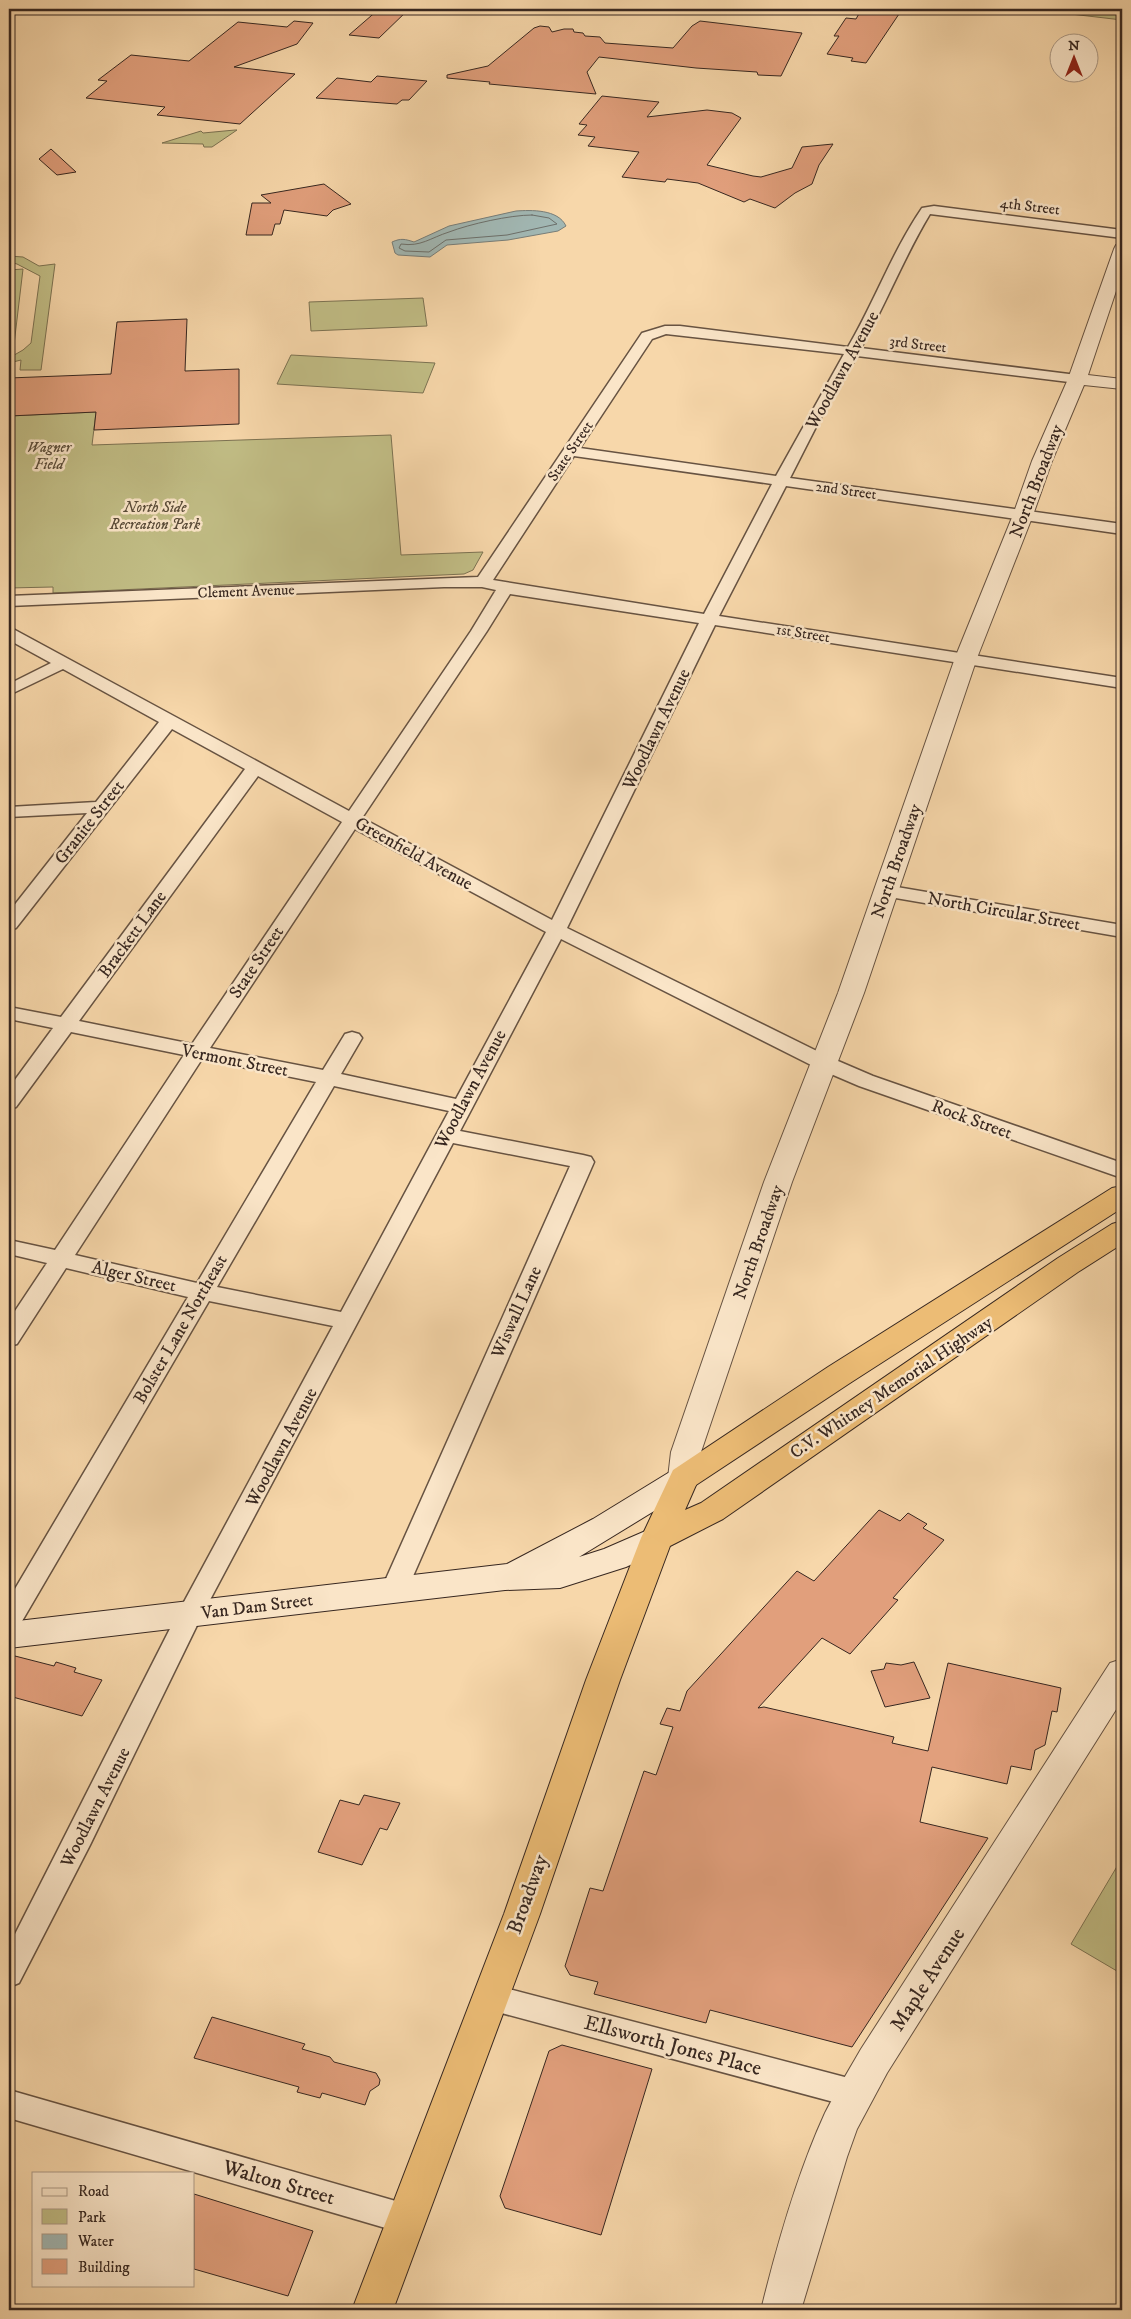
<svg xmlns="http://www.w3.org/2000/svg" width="1131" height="2319" viewBox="0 0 1131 2319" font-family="'IM FELL DW Pica',serif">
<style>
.green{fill:#c1bd85;stroke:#7c7252}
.water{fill:#a1b7b3;stroke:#777d78}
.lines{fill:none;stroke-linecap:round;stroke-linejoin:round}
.shore{stroke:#6c6f6a;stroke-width:1}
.building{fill:#e19f7c;stroke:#372720}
.minor-casing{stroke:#675342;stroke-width:3}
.tertiary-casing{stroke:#675342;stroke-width:2}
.secondary-casing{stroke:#372720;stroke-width:2}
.trunk-casing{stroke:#372720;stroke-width:2}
.minor{fill:#fae5c8;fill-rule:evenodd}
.tertiary{fill:#fae5c8;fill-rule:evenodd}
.secondary{fill:#fae5c8;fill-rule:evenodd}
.trunk{fill:#ecbc75;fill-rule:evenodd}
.labels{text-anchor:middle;stroke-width:5;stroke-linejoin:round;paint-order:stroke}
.far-street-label{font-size:15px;fill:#372720;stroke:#fae5c8}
.far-park-label{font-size:15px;font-style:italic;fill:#5a4c39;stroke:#fae5c8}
.street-label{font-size:18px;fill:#372720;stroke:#fae5c8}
.near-street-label{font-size:21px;fill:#372720;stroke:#fae5c8}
</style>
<rect width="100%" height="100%" fill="#f7d7aa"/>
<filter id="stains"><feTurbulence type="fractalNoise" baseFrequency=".004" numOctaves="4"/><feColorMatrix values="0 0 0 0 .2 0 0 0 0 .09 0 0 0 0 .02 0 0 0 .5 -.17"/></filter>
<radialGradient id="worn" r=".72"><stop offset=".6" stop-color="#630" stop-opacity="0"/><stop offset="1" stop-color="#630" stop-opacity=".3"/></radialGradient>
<g class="green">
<path d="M1028 9H1122V20Z"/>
<path d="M235 130H237L212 147H204L203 144 162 143 201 131 203 133Z"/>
<path d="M9 256 23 257 39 266 55 264 41 370H20L21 360 9 363V358L23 350 31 343 40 276 17 264 9 262Z"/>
<path d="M23 269 13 353 9 354V270Z"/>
<path d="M423 298 427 326 311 331 309 302Z"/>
<path d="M291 355 435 363 423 393 277 384Z"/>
<path d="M96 412 92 445 391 435 401 555 483 552 473 570 464 574 53 593V587L9 588V416Z"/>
<path d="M1122 1858V1974L1071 1944Z"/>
</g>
<path class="water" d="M516 211C531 210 558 209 566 226L558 231 508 240 447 245 430 257 398 255 395 253 392 242C401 238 405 239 414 242L449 226Z"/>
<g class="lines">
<path class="shore" d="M532 215 549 218 557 224 507 235 446 240 429 252 405 251 399 248 401 244C421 247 430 238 449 232 470 224 510 215 532 215Z"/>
</g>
<g class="building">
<path d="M379 9H409L379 38 349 35Z"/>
<path d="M861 10 899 14 866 63 851 61 853 58 827 54 839 36H834L846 18 856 19Z"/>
<path d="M294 21 313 23 297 44 234 67 295 74 240 124 157 115 165 107 86 98 107 81 98 80 131 55 189 61 238 22 287 27Z"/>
<path d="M700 21 802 33 781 76 758 75 757 72 696 68 599 57 587 72 596 94 489 84 490 82 447 78V75L488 66 534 28 540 26 549 27 552 32 564 29H573L574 32 583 33 585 36 600 37 605 43 673 48 692 26Z"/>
<path d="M377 76 427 81 409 100H402L397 104 316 98 337 78 371 82Z"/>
<path d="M602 96 659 102 647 117 707 110 732 113 741 118 707 165 753 176 761 177 792 168 802 147 833 144 819 165 812 184 795 193 775 208 750 199 744 202 698 183 667 179 665 182 622 177 639 152 588 146 595 137 578 135 587 125 579 124Z"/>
<path d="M51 149 76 172 57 175 39 159Z"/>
<path d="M324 184 351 204 333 210 327 216 284 210 280 224H275L272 235H246L252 203H271L261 195Z"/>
<path d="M187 319 185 371 239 369V424L94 430 96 412 9 416V378L111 374 117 322Z"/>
<path d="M879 1510 900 1521 908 1513 927 1524 923 1528 944 1540 893 1598 898 1600 850 1654 822 1638 758 1708 764 1707 894 1737 892 1743 928 1751 948 1663 1061 1688 1057 1712 1052 1711 1045 1745 1035 1750 1031 1770 1011 1766 1007 1784 932 1767 920 1822 988 1838 852 2047 710 2010 706 2023 594 1994 598 1982 570 1975 565 1966 590 1888 603 1891 644 1771 656 1775 673 1727 660 1724 667 1708 680 1711 687 1691 797 1571 814 1581Z"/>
<path d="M15 1656 54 1666 56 1662 76 1668 74 1672 102 1680 82 1716 9 1696V1667Z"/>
<path d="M914 1662 930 1698 885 1707 871 1671 884 1669 886 1663 901 1665Z"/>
<path d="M364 1795 400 1803 387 1830 380 1828 362 1865 318 1852 340 1800 359 1805Z"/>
<path d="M212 2017 305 2044 302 2049 330 2057 334 2062 376 2073 380 2080 379 2085 370 2091 365 2105 322 2093 320 2098 297 2092 299 2087 194 2058Z"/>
<path d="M562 2045 652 2069 601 2235 505 2208 500 2196 549 2051Z"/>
<path d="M194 2194 313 2231 288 2296 194 2269Z"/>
</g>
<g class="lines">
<g class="minor-casing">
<g id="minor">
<path d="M934 206 1122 230V238L930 214C904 257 886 304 861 348L1077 375 1084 379 1077 383 857 356 819 421 790 478 1122 524V534L786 486 719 616 1122 678V688L715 625 567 928 831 1058 873 1076 1122 1163V1178L859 1086 817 1068 561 939 460 1131 583 1155 591 1157 594 1162 407 1590 403 1597 394 1600 385 1597 381 1590 570 1166 453 1143 203 1613 90 1845 19 1983 9 1987V1946L178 1613 333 1326 209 1301 18 1628 9 1631V1599L188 1297 66 1268 17 1344 9 1346V1320L47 1263 9 1254V1240L55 1250 184 1055 71 1032 16 1107 9 1109V1088L53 1028 9 1019V1007L61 1017 245 769 172 729 16 928 9 930V912L87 813 9 817V807L96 802 159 722 63 669 9 695V684L51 663 9 640V628L15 630 349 811 471 631 496 590 482 587H444L9 606V596L478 577 642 333 665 326H680L848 347C875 301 892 252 922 208ZM666 334 844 354 776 476 580 448 652 339ZM574 456 772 484 704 614 493 580ZM510 594 699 623 552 920 362 818 487 631ZM258 776 342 822 192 1044 79 1021ZM355 829 546 932 456 1099 341 1074 362 1038 359 1034 352 1032 345 1034 323 1070 210 1048ZM202 1059 316 1082 197 1283 75 1255ZM334 1086 449 1111 341 1312 217 1287Z"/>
<path d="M885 885 1122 925V937L878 895 876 891 878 887Z"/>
<path d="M490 1984 856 2080 867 2084 871 2094 867 2104 856 2108 490 2010 480 2006 476 1997 480 1988Z"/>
<path d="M9 2090 406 2204 417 2209 421 2219 417 2229 406 2234 9 2118Z"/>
</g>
</g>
<g class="tertiary-casing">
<g id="tertiary">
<path d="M1122 244V273L1088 375 1122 379V389L1084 385 1052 461 1033 515 977 658 864 993 792 1182 701 1452 700 1478 695 1486 684 1490 673 1486 668 1478 671 1452 764 1182 838 993 955 658 1013 515 1032 461 1068 379 1114 249 1116 245Z"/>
<path d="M1122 1659V1700L887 2073 857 2129 847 2157 801 2310H761C777 2245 797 2174 825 2113 836 2091 849 2070 861 2049L1110 1663Z"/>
</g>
</g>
<g class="secondary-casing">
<path id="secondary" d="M684 1466 695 1470 700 1478 695 1486 579 1557 604 1549 657 1526 668 1529 673 1538 668 1547 626 1567 560 1588 505 1590 9 1648V1622L507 1564 593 1519 673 1470Z"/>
</g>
<g class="trunk-casing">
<path id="trunk" d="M1122 1186V1208L850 1383 696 1485 685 1510 701 1503 1058 1258 1112 1224 1122 1221V1244L1078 1272 723 1519 670 1546 620 1680 540 1914 393 2310H352L504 1914 586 1680 641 1538 673 1470 828 1367 1112 1188Z"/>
</g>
<use href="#minor" class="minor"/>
<use href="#tertiary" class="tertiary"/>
<use href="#secondary" class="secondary"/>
<use href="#trunk" class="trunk"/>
</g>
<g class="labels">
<g class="far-street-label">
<text transform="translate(1030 206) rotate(7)" y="5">4th Street</text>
<text transform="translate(918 344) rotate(7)" y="5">3rd Street</text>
<text transform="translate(570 451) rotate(-56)" y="5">State Street</text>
<text transform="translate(846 490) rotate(8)" y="5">2nd Street</text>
<text transform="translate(246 591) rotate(-2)" y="5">Clement Avenue</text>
<text transform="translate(803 633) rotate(9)" y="5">1st Street</text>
</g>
<g class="far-park-label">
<text x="49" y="452">Wagner<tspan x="49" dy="17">Field</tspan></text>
<text x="155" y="512">North Side<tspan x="155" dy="17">Recreation Park</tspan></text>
</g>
<g class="street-label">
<text transform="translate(842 370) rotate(-61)" y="6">Woodlawn Avenue</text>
<text transform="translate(1036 481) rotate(-69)" y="6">North Broadway</text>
<text transform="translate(656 729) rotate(-64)" y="6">Woodlawn Avenue</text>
<text transform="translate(89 822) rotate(-52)" y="6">Granite Street</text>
<text transform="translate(414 853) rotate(29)" y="6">Greenfield Avenue</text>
<text transform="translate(896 861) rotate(-71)" y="6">North Broadway</text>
<text transform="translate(1004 911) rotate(10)" y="6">North Circular Street</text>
<text transform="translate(132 934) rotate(-54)" y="6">Brackett Lane</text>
<text transform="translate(256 962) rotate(-56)" y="6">State Street</text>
<text transform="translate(235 1060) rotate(11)" y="6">Vermont Street</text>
<text transform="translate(470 1089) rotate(-62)" y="6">Woodlawn Avenue</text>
<text transform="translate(972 1119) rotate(20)" y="6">Rock Street</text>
<text transform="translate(758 1242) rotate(-71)" y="6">North Broadway</text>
<text transform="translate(134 1276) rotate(13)" y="6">Alger Street</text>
<text transform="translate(516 1312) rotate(-66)" y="6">Wiswall Lane</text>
<text transform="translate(180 1329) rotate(-60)" y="6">Bolster Lane Northeast</text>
<text transform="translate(891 1387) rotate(-34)" y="6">C.V. Whitney Memorial Highway</text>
<text transform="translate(281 1447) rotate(-62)" y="6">Woodlawn Avenue</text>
<text transform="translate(257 1606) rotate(-7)" y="6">Van Dam Street</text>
<text transform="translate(95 1807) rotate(-63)" y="6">Woodlawn Avenue</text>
</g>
<g class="near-street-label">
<text transform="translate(527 1894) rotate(-70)" y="7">Broadway</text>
<text transform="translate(927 1979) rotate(-57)" y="7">Maple Avenue</text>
<text transform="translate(673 2045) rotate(15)" y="7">Ellsworth Jones Place</text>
<text transform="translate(279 2182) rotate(16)" y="7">Walton Street</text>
</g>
</g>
<rect width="1131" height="2319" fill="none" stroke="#f7d7aa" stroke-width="30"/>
<rect x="10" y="10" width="1111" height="2299" fill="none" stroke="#372720" stroke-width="2.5"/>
<rect x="15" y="15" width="1101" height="2289" fill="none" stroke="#372720"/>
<rect x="32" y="2172" width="162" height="115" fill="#fae5c8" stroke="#ac9985"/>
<rect x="42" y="2188" width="25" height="8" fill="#fae5c8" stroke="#ac9985"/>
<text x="78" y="2196" font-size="15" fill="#372720">Road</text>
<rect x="42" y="2209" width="25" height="15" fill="#c1bd85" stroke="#ac9985"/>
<text x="78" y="2222" font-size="15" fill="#372720">Park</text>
<rect x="42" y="2234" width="25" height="15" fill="#a1b7b3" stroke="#ac9985"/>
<text x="78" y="2246" font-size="15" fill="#372720">Water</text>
<rect x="42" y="2259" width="25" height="15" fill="#e19f7c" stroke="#ac9985"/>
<text x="78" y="2272" font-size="15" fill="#372720">Building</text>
<g transform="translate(1074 58)"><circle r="24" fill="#fae5c8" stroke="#ac9985"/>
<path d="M0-4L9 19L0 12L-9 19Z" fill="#8f2418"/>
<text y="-8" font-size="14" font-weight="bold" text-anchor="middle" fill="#372720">N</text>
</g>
<rect width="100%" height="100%" filter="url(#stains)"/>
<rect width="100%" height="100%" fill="url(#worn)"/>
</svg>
